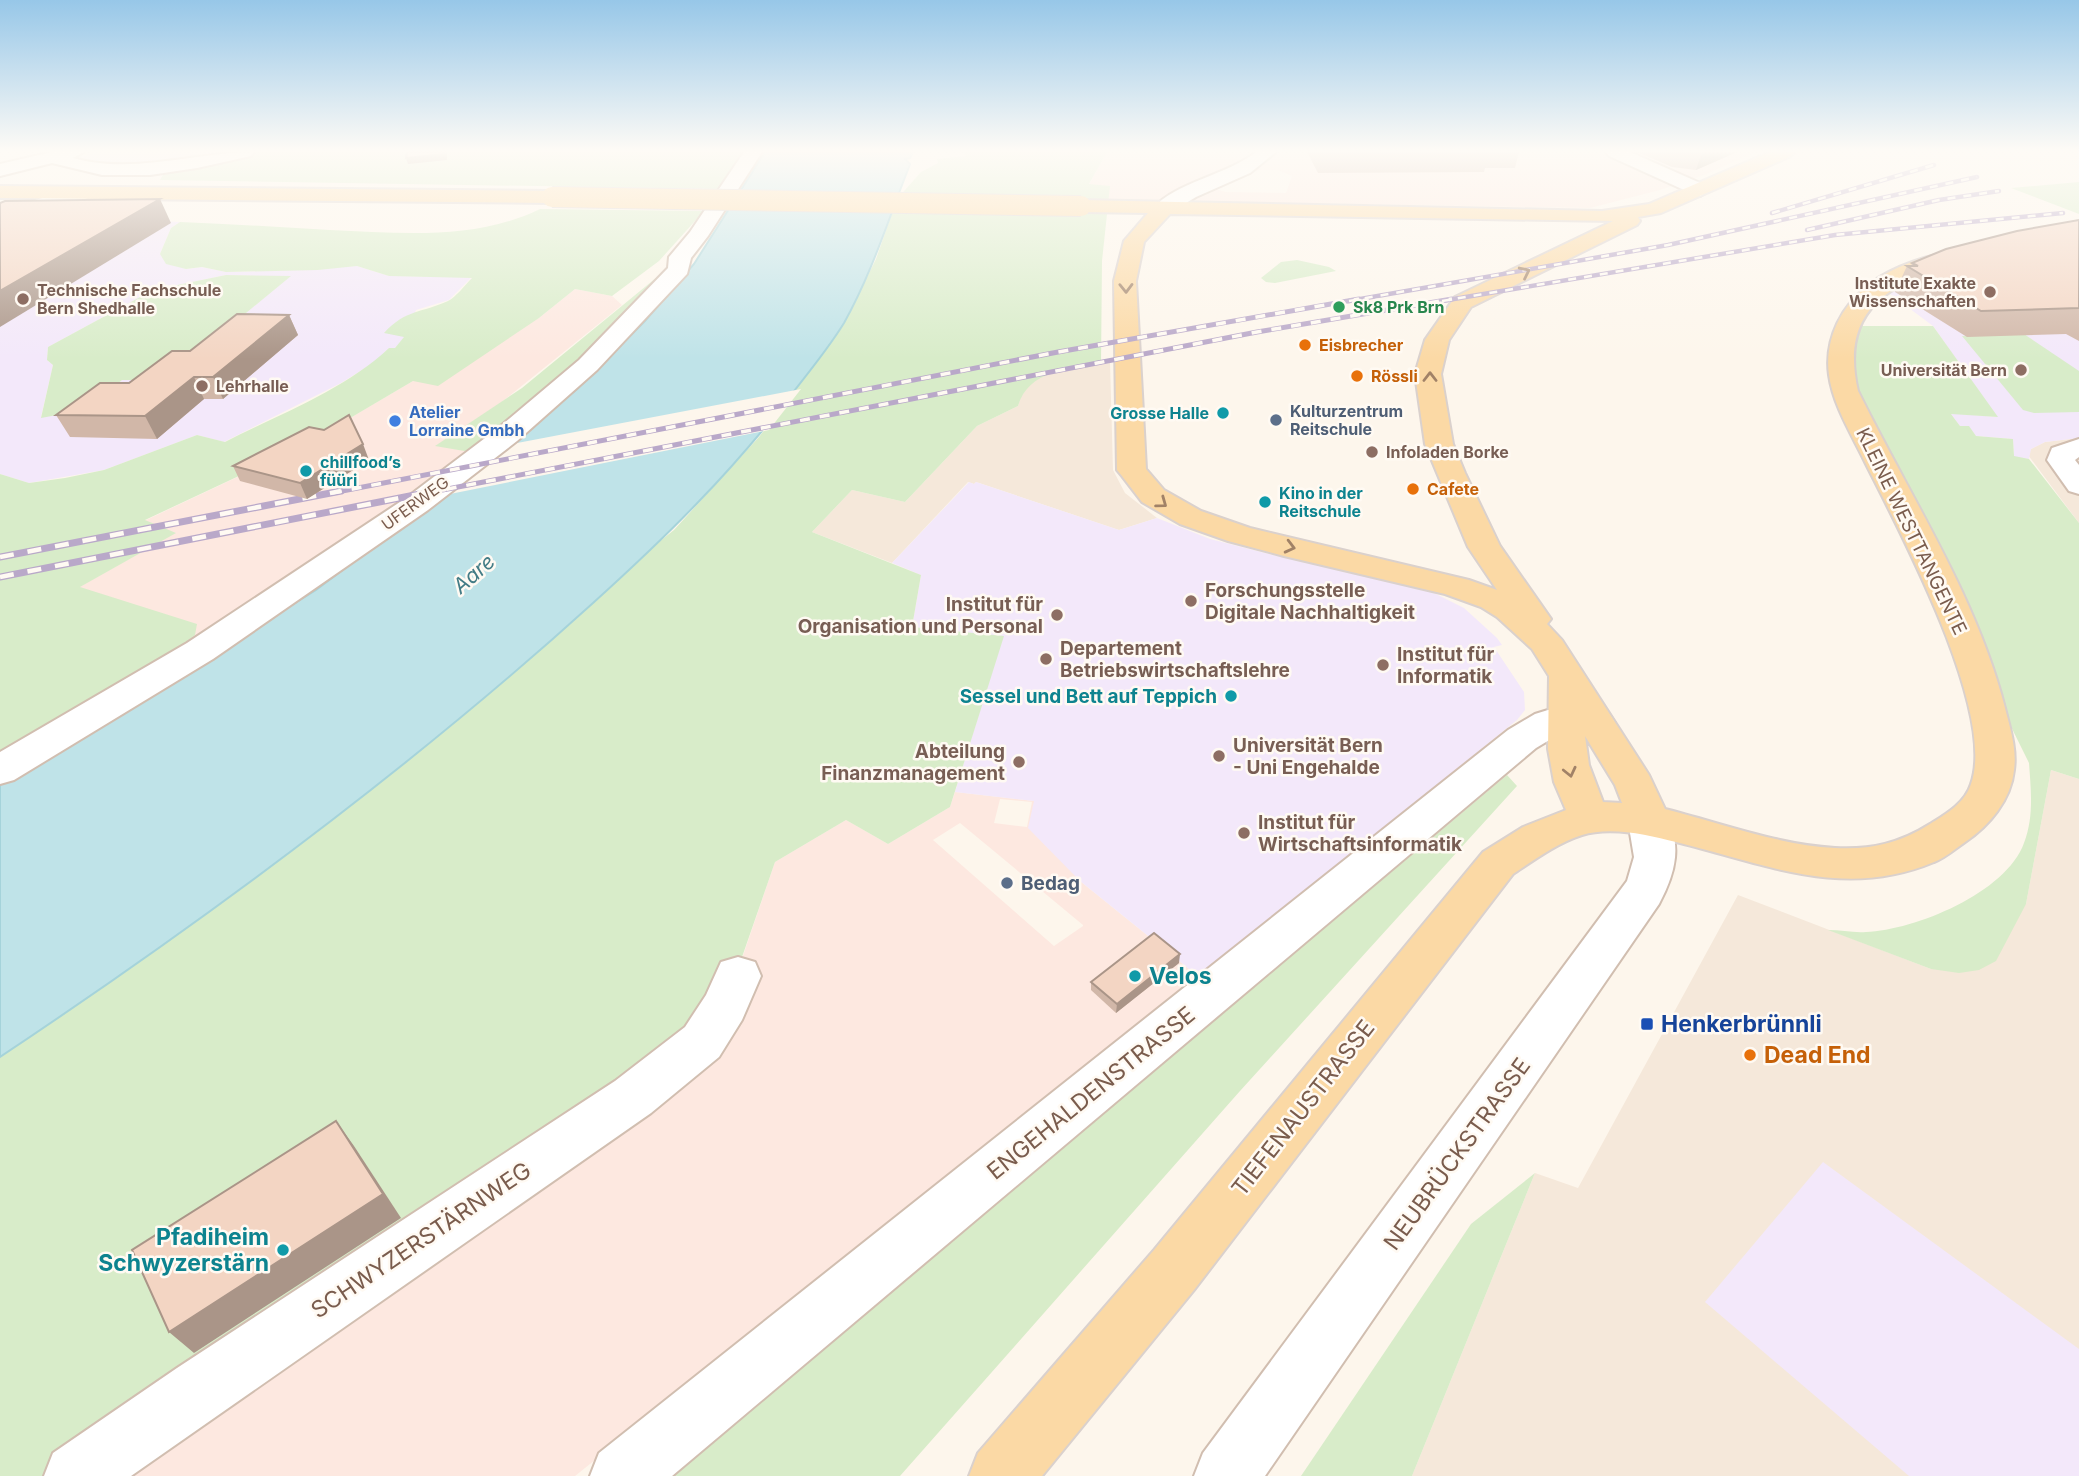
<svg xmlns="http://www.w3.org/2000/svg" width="2079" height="1476" viewBox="0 0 2079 1476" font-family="Inter,sans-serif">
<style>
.residential{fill:#f5e8da}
.commercial{fill:#fde8e0;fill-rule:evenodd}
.education{fill:#f3e8fa;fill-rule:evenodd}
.green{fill:#d8ecc9}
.water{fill:#bfe3e8;stroke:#a5d3da;stroke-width:2}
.pier{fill:#fdf6ec}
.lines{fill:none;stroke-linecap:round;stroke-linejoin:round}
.minor-casing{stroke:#d1beb0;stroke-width:4}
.major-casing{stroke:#dad1cd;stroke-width:4}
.minor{fill:#fff;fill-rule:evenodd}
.major{fill:#fbd9a5;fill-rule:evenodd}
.rail-far2-casing{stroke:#b9a8c9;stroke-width:4.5}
.rail-far1-casing{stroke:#b9a8c9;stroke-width:5}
.rail-casing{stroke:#b9a8c9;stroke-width:7}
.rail-far2{stroke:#fffaf3;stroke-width:2.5;stroke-dasharray:8;stroke-linecap:butt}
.rail-far1{stroke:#fffaf3;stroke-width:3.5;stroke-dasharray:10;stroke-linecap:butt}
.rail{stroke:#fffaf3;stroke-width:4.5;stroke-dasharray:14;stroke-linecap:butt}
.major-bridge-casing{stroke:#dad1cd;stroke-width:22;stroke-linecap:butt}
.major-bridge{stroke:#fbd9a5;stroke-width:20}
.wall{fill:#d1b7a8}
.shaded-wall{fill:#aa9588}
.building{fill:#f3d5c3;stroke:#aa9588;stroke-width:2}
.oneway{stroke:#a18267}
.education-dot{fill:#8d6e63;stroke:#fffaf3;stroke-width:2.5}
.leisure-dot{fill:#2e9e5b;stroke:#fffaf3;stroke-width:2.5}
.food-dot{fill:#e8710a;stroke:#fffaf3;stroke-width:2.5}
.culture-dot{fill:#0f9aa8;stroke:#fffaf3;stroke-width:2.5}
.service-dot{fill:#5c6f8a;stroke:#fffaf3;stroke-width:2.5}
.shop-dot{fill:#3f7fe0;stroke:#fffaf3;stroke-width:2.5}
.transit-dot{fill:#1a4fb4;stroke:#fffaf3;stroke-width:2.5}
.labels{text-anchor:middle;stroke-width:5;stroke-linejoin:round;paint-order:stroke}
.far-education-label{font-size:16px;font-weight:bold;fill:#785e54;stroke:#fffaf3;text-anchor:start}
.far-leisure-label{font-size:16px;font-weight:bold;fill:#27864d;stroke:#fffaf3;text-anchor:start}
.far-food-label{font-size:16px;font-weight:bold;fill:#c56008;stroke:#fffaf3;text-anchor:start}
.far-service-label{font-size:16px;font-weight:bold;fill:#4e5e75;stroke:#fffaf3;text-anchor:start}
.far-shop-label{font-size:16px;font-weight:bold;fill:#366cbe;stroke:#fffaf3;text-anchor:start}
.far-culture-label{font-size:16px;font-weight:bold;fill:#0d838f;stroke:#fffaf3;text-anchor:start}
.far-street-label{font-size:16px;fill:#7a5c4d;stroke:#fffaf3}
.street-label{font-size:19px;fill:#7a5c4d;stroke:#fffaf3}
.education-label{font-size:19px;font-weight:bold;fill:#785e54;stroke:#fffaf3;text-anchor:start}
.culture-label{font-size:19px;font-weight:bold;fill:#0d838f;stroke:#fffaf3;text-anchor:end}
.service-label{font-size:19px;font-weight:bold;fill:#4e5e75;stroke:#fffaf3;text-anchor:start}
.water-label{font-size:21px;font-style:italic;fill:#437c86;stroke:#fffaf3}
.near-culture-label{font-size:23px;font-weight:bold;fill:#0d838f;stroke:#fffaf3;text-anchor:start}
.near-transit-label{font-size:23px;font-weight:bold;fill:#164399;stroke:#fffaf3;text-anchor:start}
.near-food-label{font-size:23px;font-weight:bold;fill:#c56008;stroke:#fffaf3;text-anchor:start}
.near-street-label{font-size:23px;fill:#7a5c4d;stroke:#fffaf3}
</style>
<rect width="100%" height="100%" fill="#fdf6ec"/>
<g class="residential">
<path d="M1110 363 1113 470 1125 493 1157 518 1119 530 976 482 974 484 968 482 892 563 812 532 852 490 905 502 977 426 1018 406 1021 396 1032 381 1051 373Z"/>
<path d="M2079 438V523L2028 455 2031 449 2045 442Z"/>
<path d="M2051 770 2079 779V1476H1412L1535 1173 1578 1188 1738 895 1931 969 2026 904Z"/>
</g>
<g class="commercial">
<path d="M1107 152H1756L1704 175 1660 190 1590 208 1108 200 1109 195 1089 185ZM1259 170H1278L1292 176 1286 193 1226 192 1215 189Z"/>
<path d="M575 289 612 296 622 305 503 401 494 456 316 590 212 656 182 644 79 587 175 533 144 521 299 448 413 381 539 318Z"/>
<path d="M955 792 1034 801 1080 881 1199 977 575 1476H78L736 976 775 862 846 820 888 844 950 807ZM1000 799 1032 802 1027 827 994 823ZM960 823 1083 925V926L1054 946 933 840Z"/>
</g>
<g class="education">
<path d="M94 152H229L201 159 126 167 74 160Z"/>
<path d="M44 216 180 222 171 228 160 254 186 269 202 267 226 272 268 271 357 266 389 276 472 277 449 300 416 310 405 337 395 348H389L375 362 341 383 224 442 197 435 104 470 29 483 0 474V222ZM226 275 289 277 195 355 150 380H122L103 396 41 417 53 365 47 360 48 347 153 290Z"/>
<path d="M2079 234V438L2045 442 2031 449 2029 459 2014 457 2013 439 1976 436 1969 427 1960 426 1950 413 1997 417 1933 326 1882 288Z"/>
<path d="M969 482 974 484 976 482 1119 530 1157 518 1210 539 1281 557 1284 553 1432 592 1464 608 1497 638 1502 645 1494 647 1524 692 1525 710 1517 720 1199 977 1080 881 1028 828 1034 801 955 792 1003 636 912 627 921 575 892 563Z"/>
<path d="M1823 1162 2079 1349V1476H1909L1705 1302Z"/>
</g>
<g class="green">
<path d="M255 152H746L720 189 160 180 163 175Z"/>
<path d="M964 152H1107L1089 184 1110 186 1102 261 1101 364C1069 370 1029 369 1018 406L977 426 905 502 852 490 812 532 921 575 912 627 1004 636 950 807 888 844 846 820 775 862 725 1006 74 1476H0V1057L76 1006 674 530 759 437 823 354 844 323 876 259 897 199 921 172 938 163 937 159 966 156Z"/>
<path d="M2079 182V214L2011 188Z"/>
<path d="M540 209 704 211 659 261 612 296 575 289 539 318 438 386 413 381 301 447 145 520 176 533 80 587 197 624 195 635 183 644 194 648 0 763V474L29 483 65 478 104 470 197 435 225 442C278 415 346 389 389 348H395L404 337 384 333C406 309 422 313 448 301 456 297 465 285 472 278L389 276 357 266 318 270 226 272 202 267 186 269 166 264 160 254 171 228 180 222C230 224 280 227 330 230 401 233 474 241 540 209Z"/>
<path d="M1297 260 1329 267 1336 271 1275 283 1266 282 1261 278 1281 262Z"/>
<path d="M668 268 638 308 476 453 435 446 522 388Z"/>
<path d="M226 275 291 276 195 355 150 380H122L103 396 73 412 41 418 53 365 47 360 48 347 153 290Z"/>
<path d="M1845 326H1933L1998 417 1951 414 1960 426H1969L1976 436 2013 439 2014 456 2029 459 2079 523V779L2051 770 2026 904 1996 961 1979 970 1959 973 1931 969 1828 930C1841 930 1854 933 1866 932 1915 930 2006 893 2024 843 2034 817 2031 791 2029 763L1845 391Z"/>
<path d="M2024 334 2079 371V412L2034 413 2023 410 1962 336Z"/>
<path d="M1507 775 1517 786 1240 1091 900 1476H671Z"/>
<path d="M1535 1173 1412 1476H1301L1471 1224Z"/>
</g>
<path class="water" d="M765 152H913L910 158 905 159 910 164 909 167C888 220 872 273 844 323 828 349 809 372 790 396 730 474 666 537 593 603 409 770 207 919 0 1057V785L316 590 459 483 577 389 645 321 694 264Z"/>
<path class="pier" d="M801 389 769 430 435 497 501 446Z"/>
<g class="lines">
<g class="minor-casing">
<g id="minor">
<path d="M52 152H84L73 158C134 175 193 152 254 152L251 156 197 168 150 175H102L52 163 0 176V164Z"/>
<path d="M744 152H762L708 236 691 258 687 274 597 370 517 441 428 510 213 659 14 780 0 784V752L187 643 406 498 497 429 579 360 668 268 669 257 690 232Z"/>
<path d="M1256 152H1276L1250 173 1196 197 1171 212H1157L1154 208C1172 184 1229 174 1256 152Z"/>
<path d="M1606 152H1630L1707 186 1710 190 1700 196 1693 194 1609 156Z"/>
<path d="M85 187 95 193 92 197 0 221V209Z"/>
<path d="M2079 439V457L2075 460 2079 465V494L2069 491 2047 460 2052 448Z"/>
<path d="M1548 710H1596L1609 714 1615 723 1609 732 1596 736H1556L1536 748 672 1476H590L599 1453 1508 730 1535 714Z"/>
<path d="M1649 806 1664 810C1683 844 1676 872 1659 904L1265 1476H1194L1203 1453 1627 881 1634 857 1628 821 1634 810Z"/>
<path d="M738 957 755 962 761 976 742 1020 719 1057 651 1113 131 1476H44L53 1453 177 1368 615 1081 685 1027 706 995 721 962Z"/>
</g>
</g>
<g class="major-casing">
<g id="major">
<path d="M1770 152H1794L1791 156 1661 213 1638 217 1640 221 1637 225 1471 307 1449 340 1441 374 1453 444 1465 473 1500 546 1551 619 1547 624 1562 640 1649 775 1665 809C1721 823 1778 845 1835 848 1871 850 1900 843 1930 824 1946 814 1965 803 1971 784 1997 712 1899 530 1865 462 1852 435 1833 405 1829 375 1824 339 1842 304 1871 283 1889 269 1937 249 1960 254L1963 259 1960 264C1890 282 1839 309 1858 391 1909 495 1976 595 2005 708 2010 728 2017 749 2014 770 2011 800 1989 826 1965 842 1955 849 1945 858 1934 862 1844 900 1765 864 1676 842 1648 835 1611 826 1582 835 1557 843 1534 860 1513 874L1194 1290 1042 1476H969L978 1453 1154 1250 1483 852 1523 827 1566 810 1554 782 1548 749 1549 676 1532 649 1497 617 1481 607 1445 594 1284 556 1228 541 1180 524 1142 502 1122 476 1117 470 1114 281 1124 241 1148 213 1081 212 1071 206 1081 200 1602 211 1649 204ZM1170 214 1613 221 1455 297 1425 340 1415 374 1425 444 1468 547 1497 590 1469 580 1250 528 1201 511 1164 490 1146 469 1136 281 1144 242ZM1585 736 1615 785 1622 803 1603 802 1589 765Z"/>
<path d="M0 186 552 191 562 197 552 203 0 198Z"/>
</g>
</g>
<use href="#minor" class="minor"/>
<use href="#major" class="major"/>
<g class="rail-far2-casing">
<g id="rail-far2">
<path d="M1772 213 1934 165"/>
<path d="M1807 230 1939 200 1999 191"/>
<path d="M1349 301 1668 245 1977 177"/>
<path d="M1442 301 1835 235 2063 213"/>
</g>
</g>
<g class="rail-far1-casing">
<g id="rail-far1">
<path d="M332 493 1058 352 1359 299"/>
<path d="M427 493 1257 332 1452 299"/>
</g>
</g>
<g class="rail-casing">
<g id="rail">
<path d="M0 557 341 491"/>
<path d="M0 577 435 491"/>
</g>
</g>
<use href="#rail-far2" class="rail-far2"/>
<use href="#rail-far1" class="rail-far1"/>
<use href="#rail" class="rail"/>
<g class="major-bridge-casing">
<path id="major-bridge" d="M552 197 1081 206"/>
</g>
<use href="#major-bridge" class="major-bridge"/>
</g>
<g class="wall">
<path d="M1307 152H1519L1515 168H1485L1484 172 1318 173Z"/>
<path d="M1637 152H1737L1696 170 1672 167Z"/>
<path d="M2079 220V341L2066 334 1967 337 1895 292 1907 266H1911L1912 263Z"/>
<path d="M289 315 298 335 223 399H204L157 439 70 437 56 415 129 383 190 351Z"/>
<path d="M369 460 307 499 240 481 233 466Z"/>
<path d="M1179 963 1116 1013 1091 990V982Z"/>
</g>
<g class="shaded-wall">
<path d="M447 152V160L408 164 406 158Z"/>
<path d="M1702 152H1737L1696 170Z"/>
<path d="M160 199 171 223 0 327V291Z"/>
<path d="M289 315 298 335 223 399 213 377Z"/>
<path d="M194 377 204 399 157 439 145 416Z"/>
<path d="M363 444 369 460 307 499 300 483Z"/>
<path d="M1180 954 1179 963 1116 1013 1117 1004Z"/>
<path d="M336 1121 354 1146 401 1218 194 1353 169 1332Z"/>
</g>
<g class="building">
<path d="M407 152H445V154L406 158Z"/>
<path d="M160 199 0 291V203L5 201Z"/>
<path d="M2079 220V308L1981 311 1907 266H1918L1912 263 1946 249 2017 231Z"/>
<path d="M237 314 289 315 213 377H194L145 416 56 415 100 383H129L172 351H190Z"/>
<path d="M349 415 363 444 300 483 233 466 309 427 324 430Z"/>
<path d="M1154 933 1180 954 1117 1004 1091 982Z"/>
<path d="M336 1121 383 1194 169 1332 132 1250Z"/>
</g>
<defs><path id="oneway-chevron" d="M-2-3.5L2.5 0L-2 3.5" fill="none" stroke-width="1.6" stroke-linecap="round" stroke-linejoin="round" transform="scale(1.75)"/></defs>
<g class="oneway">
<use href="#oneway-chevron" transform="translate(1525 272) rotate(-26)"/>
<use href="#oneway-chevron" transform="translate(1126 288) rotate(89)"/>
<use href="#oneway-chevron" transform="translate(1430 377) rotate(-90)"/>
<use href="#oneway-chevron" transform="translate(1162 503) rotate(36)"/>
<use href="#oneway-chevron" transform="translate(1290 547) rotate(14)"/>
<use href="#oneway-chevron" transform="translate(1570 772) rotate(77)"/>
</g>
<linearGradient id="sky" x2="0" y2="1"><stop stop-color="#97c7e8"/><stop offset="0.42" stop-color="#fefbf6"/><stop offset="1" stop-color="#fefbf6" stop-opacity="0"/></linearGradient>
<rect width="2079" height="359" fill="url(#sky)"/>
<g class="education-dot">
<circle cx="1990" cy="292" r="7"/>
<circle cx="23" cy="299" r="7"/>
<circle cx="2021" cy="370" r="7"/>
<circle cx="202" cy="386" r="7"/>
<circle cx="1372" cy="452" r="7"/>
<circle cx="1191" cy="601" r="7"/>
<circle cx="1057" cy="615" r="7"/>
<circle cx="1046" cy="659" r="7"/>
<circle cx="1383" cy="665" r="7"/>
<circle cx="1219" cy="756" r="7"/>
<circle cx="1019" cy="762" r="7"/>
<circle cx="1244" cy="833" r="7"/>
</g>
<circle class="leisure-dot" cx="1339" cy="307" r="7"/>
<g class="food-dot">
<circle cx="1305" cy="345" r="7"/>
<circle cx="1357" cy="376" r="7"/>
<circle cx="1413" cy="489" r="7"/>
<circle cx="1750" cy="1055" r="7"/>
</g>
<g class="culture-dot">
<circle cx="1223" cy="413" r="7"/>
<circle cx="306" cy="471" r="7"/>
<circle cx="1265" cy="502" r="7"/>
<circle cx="1231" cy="696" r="7"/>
<circle cx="1135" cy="976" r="7"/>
<circle cx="283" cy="1250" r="7"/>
</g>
<g class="service-dot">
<circle cx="1276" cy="420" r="7"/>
<circle cx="1007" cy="883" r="7"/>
</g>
<circle class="shop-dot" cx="395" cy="421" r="7"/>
<rect class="transit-dot" x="1640" y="1017" width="14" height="14" rx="3.5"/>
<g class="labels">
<g class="far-education-label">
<text x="1976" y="289" text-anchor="end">Institute Exakte<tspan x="1976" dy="18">Wissenschaften</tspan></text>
<text x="37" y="296">Technische Fachschule<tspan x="37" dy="18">Bern Shedhalle</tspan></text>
<text x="2007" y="376" text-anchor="end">Universität Bern</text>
<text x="216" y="392">Lehrhalle</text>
<text x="1386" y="458">Infoladen Borke</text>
</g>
<g class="far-leisure-label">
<text x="1353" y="313">Sk8 Prk Brn</text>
</g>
<g class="far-food-label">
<text x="1319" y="351">Eisbrecher</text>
<text x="1371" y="382">Rössli</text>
<text x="1427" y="495">Cafete</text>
</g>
<g class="far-service-label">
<text x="1290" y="417">Kulturzentrum<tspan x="1290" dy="18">Reitschule</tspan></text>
</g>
<g class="far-shop-label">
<text x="409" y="418">Atelier<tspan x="409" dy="18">Lorraine Gmbh</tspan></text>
</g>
<g class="far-culture-label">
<text x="1209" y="419" text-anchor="end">Grosse Halle</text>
<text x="320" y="468">chillfood’s<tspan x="320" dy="18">füüri</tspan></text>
<text x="1279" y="499">Kino in der<tspan x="1279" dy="18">Reitschule</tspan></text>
</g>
<g class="far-street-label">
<text transform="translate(415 503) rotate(-36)" y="6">UFERWEG</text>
</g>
<g class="street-label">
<text transform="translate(1912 531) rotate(64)" y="7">KLEINE WESTTANGENTE</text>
</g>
<g class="education-label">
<text x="1205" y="597">Forschungsstelle<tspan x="1205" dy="22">Digitale Nachhaltigkeit</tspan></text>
<text x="1043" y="611" text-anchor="end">Institut für<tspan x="1043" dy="22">Organisation und Personal</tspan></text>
<text x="1060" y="655">Departement<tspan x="1060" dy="22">Betriebswirtschaftslehre</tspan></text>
<text x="1397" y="661">Institut für<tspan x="1397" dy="22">Informatik</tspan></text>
<text x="1233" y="752">Universität Bern<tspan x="1233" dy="22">- Uni Engehalde</tspan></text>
<text x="1005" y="758" text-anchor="end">Abteilung<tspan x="1005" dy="22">Finanzmanagement</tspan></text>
<text x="1258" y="829">Institut für<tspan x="1258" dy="22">Wirtschaftsinformatik</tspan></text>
</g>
<g class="culture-label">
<text x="1217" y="703">Sessel und Bett auf Teppich</text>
</g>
<g class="service-label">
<text x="1021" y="890">Bedag</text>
</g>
<g class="water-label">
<text transform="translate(474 574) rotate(-41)" y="7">Aare</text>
</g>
<g class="near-culture-label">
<text x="1149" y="984">Velos</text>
<text x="269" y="1245" text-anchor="end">Pfadiheim<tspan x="269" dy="26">Schwyzerstärn</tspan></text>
</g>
<g class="near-transit-label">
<text x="1661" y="1032">Henkerbrünnli</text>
</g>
<g class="near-food-label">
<text x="1764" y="1063">Dead End</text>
</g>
<g class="near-street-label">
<text transform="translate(1091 1093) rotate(-39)" y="8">ENGEHALDENSTRASSE</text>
<text transform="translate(1303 1108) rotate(-52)" y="8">TIEFENAUSTRASSE</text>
<text transform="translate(1457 1154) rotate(-54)" y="8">NEUBRÜCKSTRASSE</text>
<text transform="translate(421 1240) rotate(-34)" y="8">SCHWYZERSTÄRNWEG</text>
</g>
</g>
</svg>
